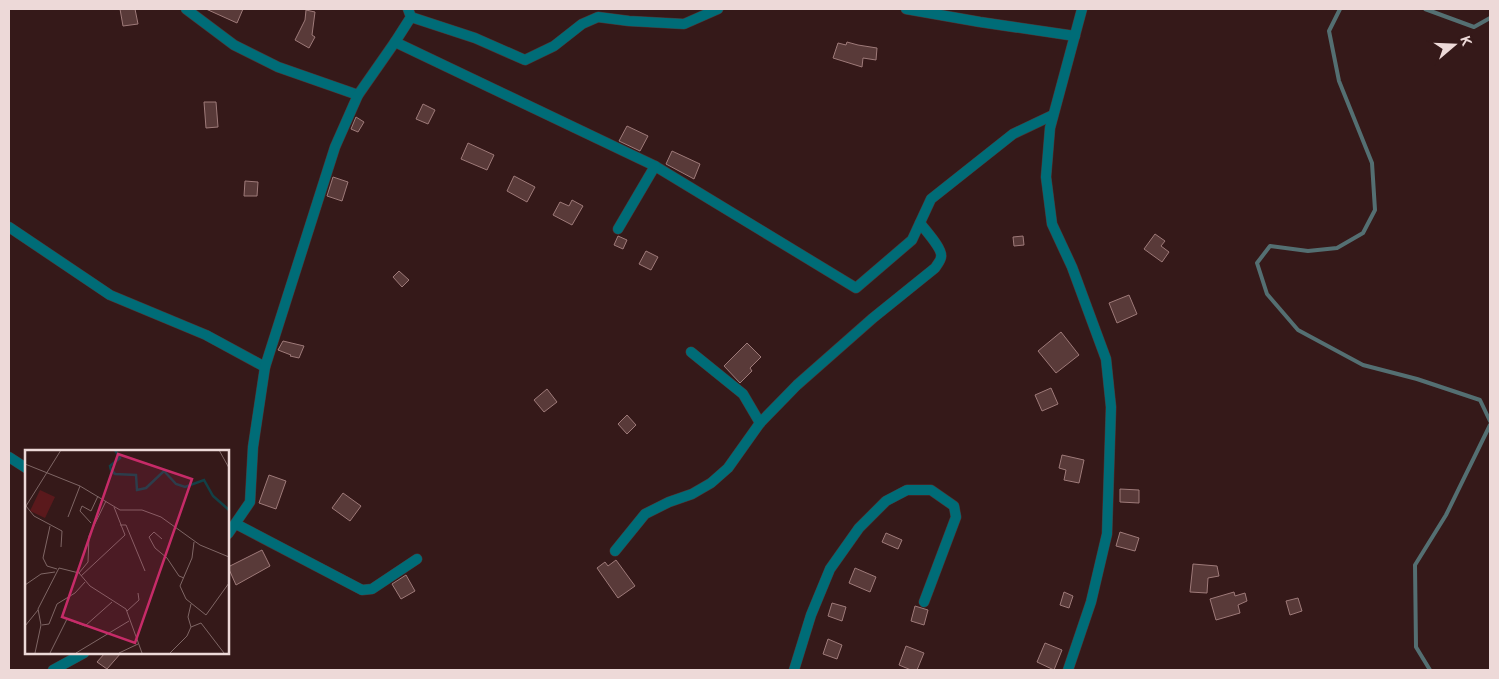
<svg xmlns="http://www.w3.org/2000/svg" width="1499" height="679" viewBox="0 0 1499 679" font-family="Figtree,sans-serif">
<style>
.lines{fill:none;stroke-linecap:round;stroke-linejoin:round}
.stream{stroke:#546f72;stroke-width:4}
.building{fill:#593a39;stroke:#9e7a79}
.minor-casing{stroke:#4f3434;stroke-width:11}
.minor{stroke:#006c77;stroke-width:10}
.inset-river{fill:none;stroke:#124147;stroke-width:2.5}
.inset-road{fill:none;stroke:#7f6665;stroke-width:1}
.view{fill:#c62b68;fill-opacity:0.15;stroke:#c62b68;stroke-width:2.5}
.inset-edge{fill:none;stroke:#edd9d8;stroke-width:2.5}
</style>
<rect width="100%" height="100%" fill="#351919"/>
<g class="lines">
<g class="stream">
<path d="M1340 9 1329 31 1339 81 1372 163 1375 210 1363 233 1337 248 1308 251 1270 246 1257 263 1267 294 1298 330 1363 365 1417 379 1480 400 1490 421"/>
<path d="M1425 9 1474 27 1490 18"/>
<path d="M1430 670 1416 647 1415 565 1446 515 1490 425"/>
</g>
</g>
<g class="building">
<path d="M120 9H135L138 24 123 26Z"/>
<path d="M206 9H243L237 23Z"/>
<path d="M306 10 315 12 312 35 315 37 309 48 295 40 305 20Z"/>
<path d="M847 42 858 45 877 48 876 60 863 58 862 67 833 58 838 43 846 45Z"/>
<path d="M204 102H216L218 127 206 128Z"/>
<path d="M423 104 435 110 428 124 416 119Z"/>
<path d="M356 117 364 122 358 132 351 129Z"/>
<path d="M627 126 648 136 640 151 619 141Z"/>
<path d="M468 143 494 155 487 170 461 159Z"/>
<path d="M672 151 700 164 694 179 666 164Z"/>
<path d="M514 176 535 187 527 202 507 191Z"/>
<path d="M333 177 348 182 342 201 327 196Z"/>
<path d="M245 181 258 182 257 196H244Z"/>
<path d="M572 200 583 206 572 225 553 215 560 202 569 206Z"/>
<path d="M1155 234 1165 241 1161 246 1169 252 1162 262 1144 249Z"/>
<path d="M618 236 627 240 623 249 614 245Z"/>
<path d="M1023 236 1024 245 1014 246 1013 237Z"/>
<path d="M646 251 658 257 651 270 639 264Z"/>
<path d="M399 271 409 280 402 287 393 277Z"/>
<path d="M1129 295 1137 314 1117 323 1109 303Z"/>
<path d="M1061 332 1079 355 1056 373 1038 351Z"/>
<path d="M283 341 304 346 299 358 290 356 291 355 278 350Z"/>
<path d="M747 343 761 357 750 368 752 371 740 383 724 366Z"/>
<path d="M1051 388 1058 404 1042 411 1035 395Z"/>
<path d="M547 389 557 402 544 412 534 400Z"/>
<path d="M627 415 636 425 627 434 618 424Z"/>
<path d="M1062 455 1084 460 1079 483 1064 480 1066 470 1059 468Z"/>
<path d="M269 475 286 481 276 509 259 503Z"/>
<path d="M1120 489 1139 490V503L1120 502Z"/>
<path d="M343 493 361 506 350 521 332 508Z"/>
<path d="M1120 532 1139 538 1135 551 1116 546Z"/>
<path d="M886 533 902 540 898 549 882 542Z"/>
<path d="M262 550 270 566 236 585 228 567Z"/>
<path d="M616 560 635 586 618 598 597 568 605 562 608 566Z"/>
<path d="M1193 564 1217 566 1219 576 1208 578 1207 593 1190 592Z"/>
<path d="M855 568 876 577 870 592 849 583Z"/>
<path d="M406 575 415 591 401 599 392 584Z"/>
<path d="M1064 592 1073 596 1069 608 1060 605Z"/>
<path d="M1234 592 1235 596 1245 593 1247 601 1238 605 1240 613 1216 620 1210 599Z"/>
<path d="M1298 598 1302 611 1290 615 1286 601Z"/>
<path d="M832 603 846 607 842 621 828 616Z"/>
<path d="M915 606 928 610 924 625 911 621Z"/>
<path d="M828 639 842 645 837 659 823 654Z"/>
<path d="M1045 643 1062 650 1054 670 1037 662Z"/>
<path d="M906 646 924 653 917 670H911L899 665Z"/>
<path d="M105 653H121L107 669 97 662Z"/>
</g>
<g class="lines">
<g class="minor-casing">
<g id="minor">
<path d="M186 9 234 45 278 67 358 95"/>
<path d="M906 9 980 22 1075 36"/>
<path d="M411 17 475 38 525 60 554 46 582 24 598 17 629 21 684 24 718 9"/>
<path d="M395 42 655 166 856 288 912 240 931 199 1013 134 1053 115"/>
<path d="M9 227 110 295 206 335 265 367"/>
<path d="M618 229 655 166"/>
<path d="M691 352 743 394 760 423"/>
<path d="M9 457 26 468"/>
<path d="M236 524 362 590 372 589 417 559"/>
<path d="M228 534 250 502 253 447 265 367 335 147 358 95 395 42 411 17 408 9"/>
<path d="M615 551 645 514 669 502 692 494 711 483 728 468 760 423 797 385 873 318 935 268C937 265 941 260 941 257 943 249 925 230 920 223"/>
<path d="M53 670 84 653"/>
<path d="M794 670 811 615 830 569 859 528 886 501 907 490H931L954 506 956 517 924 602"/>
<path d="M1068 670 1091 602 1107 534 1111 407 1106 359 1072 267 1052 224 1046 177 1050 128 1082 9"/>
</g>
</g>
<use href="#minor" class="minor"/>
</g>
<g transform="translate(25 450)">
<rect width="204" height="204" fill="#351919"/>
<path d="M15 40 30 47 20 68 5 61Z" fill="#5a191c"/>
<path class="inset-river" d="M90 0 95 8 85 16 86 20 90 24 111 25 112 40 121 38 139 21 151 34 160 37 179 30 188 46 204 60"/>
<path class="inset-road" d="M194 0 204 18M0 14 55 36 95 60H117L136 67 175 95 204 107M43 67 55 36M66 73 55 61 57 56 66 61 73 46M95 75H101L120 121M25 76 18 108 22 116 32 119M137 89 129 82 124 87 130 98 142 108 154 126 159 128M169 92 167 108 155 136 161 149 181 165 204 133M36 97 37 81 9 66 1 56 36 0M54 123 63 112 64 86 81 51M56 126 100 85 89 57M0 135 16 124 30 122M102 161 114 150 113 143M17 175 24 174 32 154 50 143 60 132M0 176 13 160M166 177 176 173 199 203M10 203 16 175 13 159 34 118 54 123 65 136 101 159 117 203M25 203 42 169 60 176 87 152M51 203 104 171M94 203 113 194M145 203 162 186 166 177 163 167 166 154"/>
<path class="view" d="M93 4 167 29 110 193 37 167Z"/>
<rect width="204" height="204" class="inset-edge"/>
</g>
<rect width="1499" height="679" fill="none" stroke="#edd9d8" stroke-width="20"/>
<g transform="translate(1454 45) rotate(71)" stroke="#351919" stroke-width="4" paint-order="stroke">
<path d="M0-4L9 19L0 12L-9 19Z" fill="#edd9d8"/>
<text y="-8" font-size="14" font-weight="bold" text-anchor="middle" fill="#edd9d8">K</text>
</g>
</svg>
